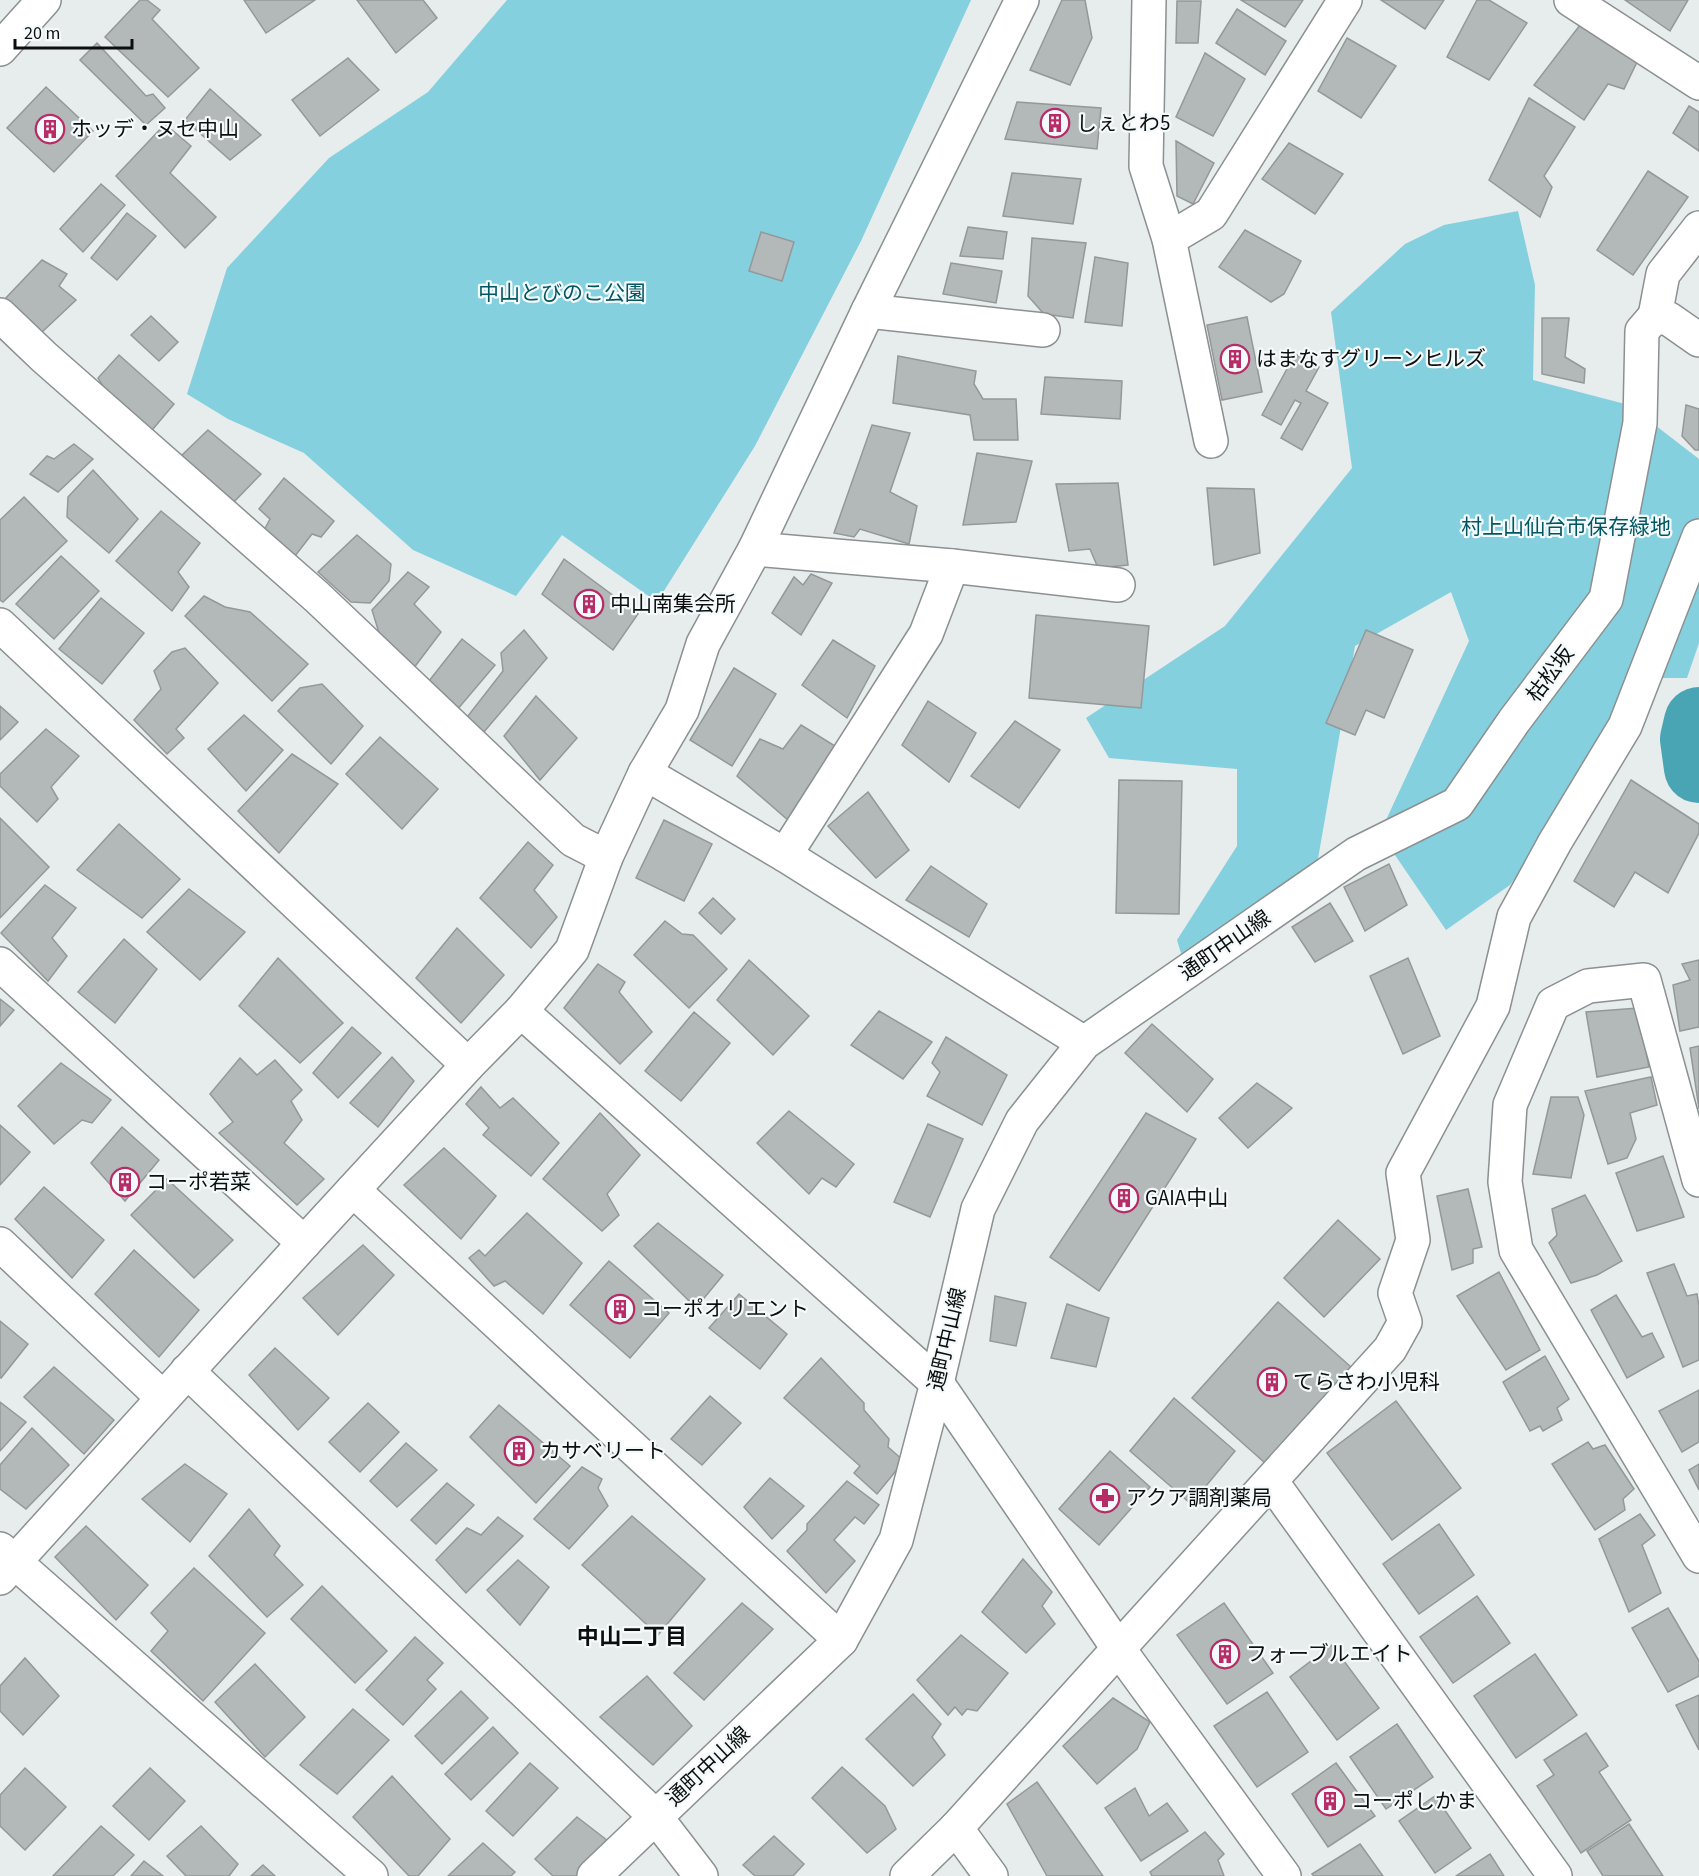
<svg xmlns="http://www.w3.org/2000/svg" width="1699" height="1876" viewBox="0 0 1699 1876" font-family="'Source Sans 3','Noto Sans JP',sans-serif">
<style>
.green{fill:#85d0de}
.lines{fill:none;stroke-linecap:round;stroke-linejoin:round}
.river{stroke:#49a5b4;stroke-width:70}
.building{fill:#b3b8b9;stroke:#949899;stroke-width:1.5}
.minor-casing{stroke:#8b9091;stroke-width:36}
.minor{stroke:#fff;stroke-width:33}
.labels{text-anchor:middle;stroke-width:4.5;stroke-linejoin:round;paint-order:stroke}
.poi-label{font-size:21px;fill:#0d0f0f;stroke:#f4fafb;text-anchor:start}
.park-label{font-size:21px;fill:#015661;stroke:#f4fafb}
.street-label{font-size:21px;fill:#0d0f0f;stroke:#f4fafb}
.neighbourhood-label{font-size:22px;font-weight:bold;fill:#0d0f0f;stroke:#f4fafb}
</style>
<rect width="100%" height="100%" fill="#e7eced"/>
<g class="green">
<path d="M507 0H971L861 241 755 446 657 602 562 535 516 596 413 550 304 453 228 419 187 394 227 268 329 158 428 92Z"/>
<path d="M1518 211 1535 285 1533 380 1629 405 1699 459V643L1687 678H1642L1564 811 1510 885 1446 930 1380 833 1469 641 1451 592 1355 646 1315 876 1186 970 1177 940 1237 846V769L1109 758 1086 718 1225 626 1352 468 1331 312 1405 244 1444 225Z"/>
</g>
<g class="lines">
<path class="river" d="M1699 722 1695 739 1699 768"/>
</g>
<g class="building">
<path d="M140 0H147L160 10 152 19 199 68 168 97 105 37Z"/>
<path d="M244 0H315L266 33Z"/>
<path d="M357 0H423L437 18 396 53Z"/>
<path d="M1062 0H1085L1092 38 1070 85 1030 70Z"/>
<path d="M1241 0H1303L1285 27Z"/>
<path d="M1381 0H1444L1425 29Z"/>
<path d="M1477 0H1489L1527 23 1489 80 1447 57Z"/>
<path d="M1625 0H1688L1670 31Z"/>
<path d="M1177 1H1201L1198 43H1176Z"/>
<path d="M1237 9 1286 41 1265 75 1216 43Z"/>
<path d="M1580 25 1637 62 1624 89 1608 84 1584 120 1534 85Z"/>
<path d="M1347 38 1396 66 1361 118 1318 91Z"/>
<path d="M97 43 146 96 153 94 165 108 146 125 80 60Z"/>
<path d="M1205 53 1245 79 1213 136 1176 117Z"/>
<path d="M348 58 379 90 320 136 292 100Z"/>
<path d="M46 87 93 131 54 172 7 128Z"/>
<path d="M210 89 261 135 230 160 185 120Z"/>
<path d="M1529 98 1575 127 1544 176 1552 187 1540 217 1489 180Z"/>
<path d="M1017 102 1101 108 1097 149 1005 139Z"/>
<path d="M1689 106 1699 112V151L1673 133Z"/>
<path d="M165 124 191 146 170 173 216 217 185 248 116 176Z"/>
<path d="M1176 141 1214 163 1193 204 1177 196Z"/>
<path d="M1289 143 1343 174 1315 214 1262 179Z"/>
<path d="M1648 171 1688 197 1633 275 1597 250Z"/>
<path d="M1012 173 1081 179 1073 224 1003 216Z"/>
<path d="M101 184 125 205 83 252 60 229Z"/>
<path d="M127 213 156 236 117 280 91 258Z"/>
<path d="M968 227 1007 232 1003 259 960 256Z"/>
<path d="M1245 230 1301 261 1284 294 1271 302 1219 267Z"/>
<path d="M761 232 794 242 782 281 749 271Z"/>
<path d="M1032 238 1086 243 1073 318 1044 314 1028 296Z"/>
<path d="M1095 257 1128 263 1122 326 1085 322Z"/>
<path d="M42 260 67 274 59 286 76 300 41 333 3 301Z"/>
<path d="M951 263 1002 271 996 303 943 294Z"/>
<path d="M151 316 178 342 159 361 131 335Z"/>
<path d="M1247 317 1262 392 1222 400 1207 325Z"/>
<path d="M1542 318H1569L1565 357 1585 369 1584 383 1542 374Z"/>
<path d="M1295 354 1319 367 1306 391 1328 403 1302 450 1281 438 1301 403 1295 400 1281 425 1262 415Z"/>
<path d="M119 355 174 404 147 436 107 393 98 378Z"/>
<path d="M898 356 976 371 974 384 983 399H1016L1018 440H974L970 415 893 403Z"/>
<path d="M1045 377 1122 381 1120 419 1041 414Z"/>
<path d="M1686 405 1699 409V450H1695L1682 436Z"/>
<path d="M872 425 910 433 890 492 917 506 909 544 860 529 854 537 834 533Z"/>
<path d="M208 430 261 474 233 503 181 456Z"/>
<path d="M74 444 93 459 58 492 30 474 47 456 54 459Z"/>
<path d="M977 453 1032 461 1016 522 963 525Z"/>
<path d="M93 470 138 519 109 553 67 517 68 497Z"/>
<path d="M284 478 334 521 321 537 312 534 292 560 263 532 270 519 259 509Z"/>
<path d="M1118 483 1128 565 1098 568 1090 549 1069 551 1056 484Z"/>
<path d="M1207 488 1254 489 1260 553 1214 565Z"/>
<path d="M24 497 67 541 3 602 0 600V520Z"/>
<path d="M161 511 200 543 178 572 189 587 172 611 116 561Z"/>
<path d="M357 535 391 564 389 581 370 603 351 602 318 572Z"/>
<path d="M61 556 99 591 54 639 16 604Z"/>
<path d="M564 559 638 614 613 650 542 594Z"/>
<path d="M408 572 429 587 414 604 441 632 413 669 380 636 372 610Z"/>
<path d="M811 574 832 583 801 635 772 613 794 577 803 585Z"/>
<path d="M204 596 225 607 250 612 308 664 272 701 185 616Z"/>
<path d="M101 598 144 633 102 684 59 649Z"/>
<path d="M1036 615 1149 626 1141 708 1029 698Z"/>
<path d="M524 630 547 658 483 733 464 721 503 671 501 653Z"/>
<path d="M1366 630 1413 650 1384 718 1366 710 1355 735 1326 723Z"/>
<path d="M462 639 495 665 457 710 429 681Z"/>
<path d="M833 640 875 666 847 718 802 685Z"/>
<path d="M185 648 218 683 176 729 184 738 167 754 134 720 161 689 154 671 172 652Z"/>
<path d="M734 668 776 694 732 766 690 740Z"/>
<path d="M322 684 363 726 331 764 278 711 300 688Z"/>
<path d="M536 696 577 738 540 780 504 736Z"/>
<path d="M928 701 976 733 949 782 902 745Z"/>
<path d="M0 706 18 722 0 740Z"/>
<path d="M244 715 283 750 246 791 208 749Z"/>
<path d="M1015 721 1060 750 1019 808 971 776Z"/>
<path d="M801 725 835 746 788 820 737 776 760 739 783 749Z"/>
<path d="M46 729 79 756 51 787 58 799 37 822 0 786V774Z"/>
<path d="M380 737 438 789 402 829 346 774Z"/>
<path d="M292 754 338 784 279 853 238 811Z"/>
<path d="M1119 780 1182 781 1179 914 1116 913Z"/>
<path d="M1631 780 1699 824V833L1668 893 1635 872 1614 907 1574 881Z"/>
<path d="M868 792 909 850 876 878 828 826Z"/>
<path d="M0 818 49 867 0 918Z"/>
<path d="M664 820 712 844 684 901 636 878Z"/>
<path d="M119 824 180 879 142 918 77 870Z"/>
<path d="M528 842 553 865 534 890 557 917 531 948 480 898Z"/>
<path d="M1389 864 1407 905 1365 931 1344 887Z"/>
<path d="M931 866 987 904 969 937 906 900Z"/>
<path d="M45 885 76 908 52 938 67 956 48 981 1 933Z"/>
<path d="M189 889 245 932 200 980 147 932Z"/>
<path d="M713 898 735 919 721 934 699 913Z"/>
<path d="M1330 903 1353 941 1315 962 1292 927Z"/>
<path d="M665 921 682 934 693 935 727 969 689 1008 634 955Z"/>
<path d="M457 928 504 975 461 1023 416 978Z"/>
<path d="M124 939 157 969 115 1023 78 992Z"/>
<path d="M278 958 343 1023 300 1063 239 1006Z"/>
<path d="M1408 958 1440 1036 1403 1054 1370 976Z"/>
<path d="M749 960 809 1016 773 1055 717 1000Z"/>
<path d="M1699 960V1027L1680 1031 1673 985 1690 980 1682 964Z"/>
<path d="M598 964 625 982 619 992 652 1032 620 1064 564 1008Z"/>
<path d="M0 999 14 1010 0 1026Z"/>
<path d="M1638 1008 1649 1067 1597 1077 1586 1012Z"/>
<path d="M879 1011 932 1042 903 1079 851 1045Z"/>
<path d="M694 1012 730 1043 681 1101 645 1071Z"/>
<path d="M1152 1024 1213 1079 1187 1112 1125 1053Z"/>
<path d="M352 1027 381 1053 338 1098 313 1073Z"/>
<path d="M946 1037 1007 1075 982 1125 927 1096 940 1072 932 1063Z"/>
<path d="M1699 1046V1109L1690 1048Z"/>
<path d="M392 1057 414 1081 378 1127 350 1103Z"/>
<path d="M240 1058 257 1075 275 1060 302 1090 291 1101 302 1120 284 1143 324 1179 297 1205 219 1133 233 1122 210 1094Z"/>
<path d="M61 1063 111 1100 92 1123 82 1120 54 1144 18 1106Z"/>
<path d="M1651 1077 1657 1105 1630 1113 1636 1139 1627 1158 1608 1164 1585 1091Z"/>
<path d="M1257 1083 1292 1108 1248 1148 1219 1118Z"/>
<path d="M481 1087 500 1108 513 1098 559 1143 531 1176 483 1135 489 1128 466 1104Z"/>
<path d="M1551 1097H1578L1584 1115 1571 1178 1533 1174Z"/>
<path d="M789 1111 854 1164 836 1187 822 1178 809 1194 757 1143Z"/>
<path d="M600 1113 640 1155 607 1194 619 1215 602 1231 543 1179Z"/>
<path d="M1146 1113 1196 1139 1099 1291 1050 1257Z"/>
<path d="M928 1124 963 1139 930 1217 894 1202Z"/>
<path d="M0 1125 30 1152 0 1185Z"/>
<path d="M122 1127 159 1160 125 1201 91 1163Z"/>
<path d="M444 1148 496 1196 461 1239 404 1185Z"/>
<path d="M1663 1156 1684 1217 1637 1231 1616 1173Z"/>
<path d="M167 1179 233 1240 194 1278 131 1215Z"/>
<path d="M44 1187 104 1240 72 1278 15 1219Z"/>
<path d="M1468 1189 1482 1247 1473 1249V1263L1452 1270 1437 1196Z"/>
<path d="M1585 1195 1622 1261 1597 1275 1571 1283 1549 1243 1557 1235 1552 1209Z"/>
<path d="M527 1213 582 1263 543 1314 505 1281 494 1286 469 1258 479 1250 485 1256Z"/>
<path d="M1338 1220 1380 1259 1324 1317 1284 1278Z"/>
<path d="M658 1223 723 1275 696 1308 634 1246Z"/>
<path d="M363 1245 394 1275 338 1335 303 1298Z"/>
<path d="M134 1250 199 1310 159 1357 95 1294Z"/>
<path d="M609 1261 669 1313 630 1358 570 1305Z"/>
<path d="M1674 1264 1687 1296 1697 1294 1699 1306V1360L1683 1367 1647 1273Z"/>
<path d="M1499 1272 1540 1350 1506 1370 1457 1296Z"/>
<path d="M739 1294 787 1334 760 1369 709 1328Z"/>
<path d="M1616 1295 1642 1337 1652 1333 1664 1357 1627 1378 1591 1310Z"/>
<path d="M995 1296 1026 1303 1016 1346 990 1341Z"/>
<path d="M1278 1302 1351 1367 1265 1463 1192 1398Z"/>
<path d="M1067 1304 1109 1318 1096 1367 1051 1358Z"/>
<path d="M0 1321 28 1344 1 1378 0 1377Z"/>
<path d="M275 1348 329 1398 298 1430 249 1375Z"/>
<path d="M1545 1356 1569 1399 1557 1408 1562 1420 1543 1431 1540 1426 1530 1431 1503 1382Z"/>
<path d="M821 1358 864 1403V1410L889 1439 888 1447 904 1461 877 1494 854 1473 860 1466 784 1398Z"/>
<path d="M54 1367 114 1420 84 1454 24 1397Z"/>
<path d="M1699 1390V1442L1682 1452 1659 1411Z"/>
<path d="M710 1396 741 1423 702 1465 671 1439Z"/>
<path d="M1174 1398 1235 1451 1191 1504 1130 1451Z"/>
<path d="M1396 1401 1461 1488 1392 1540 1327 1453Z"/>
<path d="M0 1402 26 1422 0 1451Z"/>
<path d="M368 1403 399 1432 360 1472 329 1442Z"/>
<path d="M499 1405 570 1466 536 1503 470 1437Z"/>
<path d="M32 1428 69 1465 26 1509 0 1489V1465Z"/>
<path d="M1588 1442 1593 1449 1605 1445 1634 1489 1623 1499 1625 1510 1595 1530 1552 1464Z"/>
<path d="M406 1443 437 1470 397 1507 370 1481Z"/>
<path d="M1110 1451 1150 1487 1099 1545 1059 1509Z"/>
<path d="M185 1464 227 1494 190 1542 142 1499Z"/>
<path d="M1699 1464V1490L1689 1470Z"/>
<path d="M582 1467 602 1479 598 1488 608 1506 569 1549 534 1519Z"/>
<path d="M770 1478 804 1506 772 1539 744 1507Z"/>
<path d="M847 1481 879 1505 864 1524 855 1517 834 1540 855 1561 826 1593 787 1551 807 1530V1524Z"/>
<path d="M447 1483 474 1505 436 1544 411 1520Z"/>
<path d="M249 1509 280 1546 274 1555 303 1585 267 1617 209 1556Z"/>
<path d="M1640 1514 1655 1535 1642 1545 1661 1593 1629 1612 1599 1539Z"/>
<path d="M632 1516 705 1579 658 1635 582 1565Z"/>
<path d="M498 1517 523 1536 466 1593 436 1560 467 1528 481 1535Z"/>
<path d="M1439 1524 1474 1575 1419 1614 1383 1564Z"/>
<path d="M86 1526 148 1585 116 1620 55 1557Z"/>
<path d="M1023 1559 1052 1592 1042 1606 1055 1624 1026 1653 982 1612Z"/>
<path d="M518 1560 549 1587 520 1625 487 1590Z"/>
<path d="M194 1568 265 1633 203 1701 151 1651 168 1631 151 1613Z"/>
<path d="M322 1586 387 1651 355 1683 291 1619Z"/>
<path d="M1477 1596 1510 1643 1453 1683 1420 1637Z"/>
<path d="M742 1603 773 1629 704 1700 674 1673Z"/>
<path d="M1224 1603 1273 1673 1227 1704 1177 1635Z"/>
<path d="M1668 1608 1699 1661V1676L1668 1692 1632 1628Z"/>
<path d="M961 1635 1008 1673 977 1711 967 1709 962 1715 955 1707 948 1715 917 1680Z"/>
<path d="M415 1637 443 1663 427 1680 436 1689 403 1725 366 1690Z"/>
<path d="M1332 1645 1379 1708 1337 1740 1290 1677Z"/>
<path d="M1535 1654 1577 1715 1516 1758 1474 1696Z"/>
<path d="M25 1658 59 1696 23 1735 0 1711V1686Z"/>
<path d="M255 1664 305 1717 265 1757 215 1702Z"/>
<path d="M647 1676 692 1726 653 1765 600 1717Z"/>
<path d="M461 1691 488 1718 442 1764 415 1736Z"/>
<path d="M1267 1692 1308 1752 1257 1787 1214 1726Z"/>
<path d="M913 1694 941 1724 932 1737 945 1755 913 1786 866 1739Z"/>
<path d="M1699 1695V1750L1676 1705Z"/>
<path d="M1113 1698 1150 1722 1137 1749 1097 1784 1063 1746Z"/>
<path d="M353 1709 389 1740 337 1794 300 1765Z"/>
<path d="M1397 1724 1433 1777 1386 1809 1350 1757Z"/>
<path d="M493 1727 518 1753 471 1800 445 1774Z"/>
<path d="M1586 1733 1608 1766 1599 1772 1631 1820 1581 1853 1537 1786 1554 1775 1544 1760Z"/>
<path d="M530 1763 558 1788 513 1836 486 1811Z"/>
<path d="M1336 1763 1375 1816 1328 1847 1292 1794Z"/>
<path d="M842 1767 885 1806 896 1829 867 1853 812 1798Z"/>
<path d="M25 1768 66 1807 25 1850 0 1826V1795Z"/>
<path d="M150 1768 185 1801 149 1840 113 1806Z"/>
<path d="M392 1776 450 1839 418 1876H409L353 1817Z"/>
<path d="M1037 1782 1103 1876H1047L1007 1804Z"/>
<path d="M1135 1788 1149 1816 1167 1803 1188 1831 1141 1861 1105 1808Z"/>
<path d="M1435 1796 1471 1848 1435 1873 1399 1821Z"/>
<path d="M577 1817 612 1844 578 1876H553L535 1859Z"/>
<path d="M1629 1824 1663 1876H1603L1587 1851Z"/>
<path d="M101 1826 134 1855 113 1876H53Z"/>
<path d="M201 1826 238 1864 229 1876H186L167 1856Z"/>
<path d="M1205 1832 1224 1854 1218 1860 1224 1876H1152L1150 1872Z"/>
<path d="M774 1836 804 1864 793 1876H755L743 1865Z"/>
<path d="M483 1843 515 1872 511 1876H448Z"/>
<path d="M1360 1844 1383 1876H1314L1312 1874Z"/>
<path d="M1490 1854 1504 1876H1456Z"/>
<path d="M144 1861 163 1876H131Z"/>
<path d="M263 1865 275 1876H251Z"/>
</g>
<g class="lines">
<g class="minor-casing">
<g id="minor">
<path d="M1149 0 1146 166 1169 239 1211 441"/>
<path d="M1571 0 1699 83"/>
<path d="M0 49 44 0"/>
<path d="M1169 239 1211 214 1345 0"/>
<path d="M868 311 1043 330"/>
<path d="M0 315 44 357 317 597 573 840 606 857"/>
<path d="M1655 316 1663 274 1699 228"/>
<path d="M755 549 952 566 1118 585"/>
<path d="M0 625 468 1065"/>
<path d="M645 773 785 855 1084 1043"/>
<path d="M785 855 926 634 952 566"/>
<path d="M0 964 304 1243"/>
<path d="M521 1011 937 1383 1118 1648 1284 1876"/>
<path d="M1699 1180 1644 980 1588 986 1553 1004 1510 1105 1505 1182 1516 1250 1699 1556"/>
<path d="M353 1190 841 1640"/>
<path d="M0 1244 163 1398"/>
<path d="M187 1371 655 1816 701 1876"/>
<path d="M1271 1481 1555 1876"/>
<path d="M0 1549 371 1876"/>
<path d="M0 1578 304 1243 468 1065 521 1011 572 950 606 857 645 773 682 710 703 644 755 549 868 311 1022 0"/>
<path d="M956 1828 991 1876"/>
<path d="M594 1876 841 1640 896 1540 937 1383 978 1209 1022 1121 1084 1043 1356 854 1457 804 1514 721 1606 599 1640 423 1642 331 1655 316 1669 319 1699 340"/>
<path d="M907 1876 956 1828 1390 1349 1405 1322 1395 1293 1413 1240 1403 1173 1493 1006 1514 917 1555 842 1625 726 1699 536"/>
</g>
</g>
<use href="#minor" class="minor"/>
</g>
<defs>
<g id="building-ring" transform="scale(1.5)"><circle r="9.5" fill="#f4fafb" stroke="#b72c67" stroke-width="1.5"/><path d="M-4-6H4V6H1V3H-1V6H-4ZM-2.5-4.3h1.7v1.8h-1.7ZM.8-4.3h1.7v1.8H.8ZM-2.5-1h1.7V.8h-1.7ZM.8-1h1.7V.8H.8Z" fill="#b72c67"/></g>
<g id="pharmacy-ring" transform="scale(1.5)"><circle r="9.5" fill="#f4fafb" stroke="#b72c67" stroke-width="1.5"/><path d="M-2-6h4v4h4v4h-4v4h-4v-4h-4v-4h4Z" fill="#b72c67"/></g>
</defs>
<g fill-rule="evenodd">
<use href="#building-ring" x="1055" y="123"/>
<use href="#building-ring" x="50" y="129"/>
<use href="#building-ring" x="1235" y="359"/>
<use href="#building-ring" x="589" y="604"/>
<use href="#building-ring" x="125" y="1182"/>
<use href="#building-ring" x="1124" y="1198"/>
<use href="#building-ring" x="620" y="1309"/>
<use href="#building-ring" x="1272" y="1382"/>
<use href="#building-ring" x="519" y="1451"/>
<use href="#pharmacy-ring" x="1105" y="1498"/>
<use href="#building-ring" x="1225" y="1654"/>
<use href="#building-ring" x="1330" y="1801"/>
</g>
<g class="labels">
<g class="poi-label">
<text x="1076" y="130">しぇとわ5</text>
<text x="71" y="136">ホッデ・ヌセ中山</text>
<text x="1256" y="366">はまなすグリーンヒルズ</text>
<text x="610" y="611">中山南集会所</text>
<text x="146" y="1189">コーポ若菜</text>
<text x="1145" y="1205">GAIA中山</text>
<text x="641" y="1316">コーポオリエント</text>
<text x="1293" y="1389">てらさわ小児科</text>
<text x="540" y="1458">カサベリート</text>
<text x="1126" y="1505">アクア調剤薬局</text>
<text x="1246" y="1661">フォーブルエイト</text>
<text x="1351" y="1808">コーポしかま</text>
</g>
<g class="park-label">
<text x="562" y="300">中山とびのこ公園</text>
<text x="1566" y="534">村上山仙台市保存緑地</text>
</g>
<g class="street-label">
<text transform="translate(1550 674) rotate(-53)" y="7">枯松坂</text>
<text transform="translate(1225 945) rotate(-35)" y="7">通町中山線</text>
<text transform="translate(947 1339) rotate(-77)" y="7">通町中山線</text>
<text transform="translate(708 1766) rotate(-43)" y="7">通町中山線</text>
</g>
<g class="neighbourhood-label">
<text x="632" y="1644">中山二丁目</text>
</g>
</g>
<path d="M15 39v9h117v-9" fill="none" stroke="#0d0f0f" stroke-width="3"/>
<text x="24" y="39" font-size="18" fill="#0d0f0f" stroke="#f4fafb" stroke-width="4.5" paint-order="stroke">20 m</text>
</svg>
